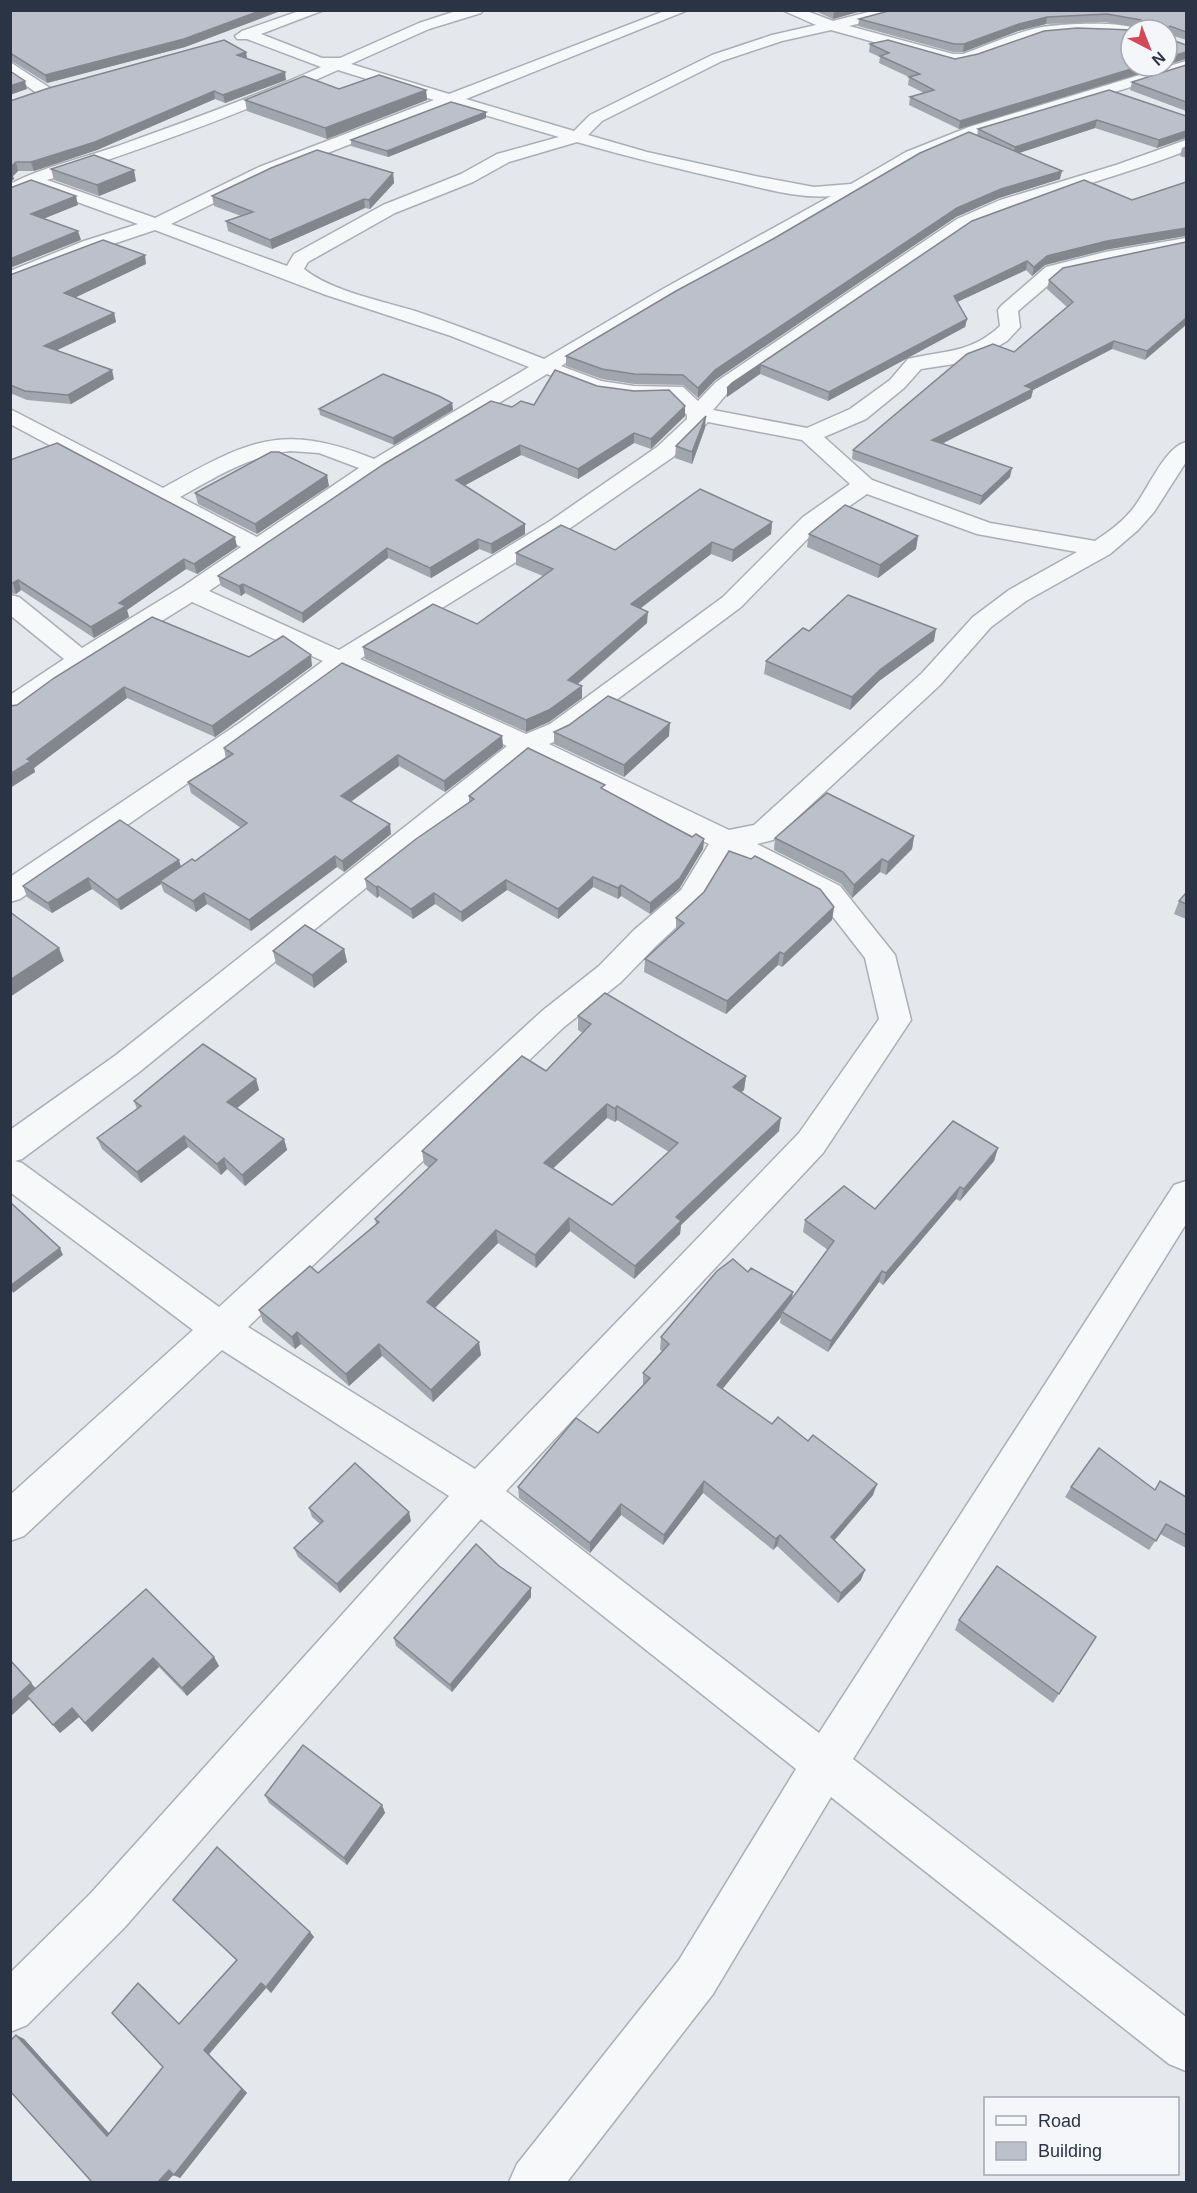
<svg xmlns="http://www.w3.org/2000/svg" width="1197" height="2193" viewBox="0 0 1197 2193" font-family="Arial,sans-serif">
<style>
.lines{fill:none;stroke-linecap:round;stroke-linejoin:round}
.street-casing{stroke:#a9aeb7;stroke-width:3}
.street{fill:#f7f8fa;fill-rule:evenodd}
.wall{fill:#a1a5ae;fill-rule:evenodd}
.shaded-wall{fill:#83868d}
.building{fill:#bbc0ca;stroke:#83868d;stroke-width:1.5;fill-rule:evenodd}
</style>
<rect width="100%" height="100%" fill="#e4e7ec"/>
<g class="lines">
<g class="street-casing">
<g id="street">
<path d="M302 10H324L261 34 322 58H340L419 23 459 10H483L481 13 429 29 351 64 449 94 667 10H688L466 99 574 131 590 115 712 55 772 35 816 25 782 10H804L833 21 876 10H904L902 13 849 26 953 54H963C987 45 1012 34 1037 28 1055 24 1125 20 1138 30H1131V35C1102 33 1071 31 1042 36 1012 42 985 61 953 64L831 30 782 41 722 61 602 121 588 135 647 152 755 176 814 187 851 184 906 152 969 127 1186 61V70L981 133 918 160 771 246 675 298 561 366 601 381 634 386 683 387 698 401 716 382 957 219 1000 200 1116 165 1186 140V151C1115 178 1040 196 969 227L730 390 713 410 807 428 850 409 890 380 908 359C944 350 970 354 1000 326L998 310 1001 306 1046 267 1105 252 1186 238V248L1105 264 1060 275 1018 311 1020 327 1007 341 985 354 954 364 921 369 904 388 866 419 824 437 872 480 990 523 1095 541C1108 532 1121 523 1131 511 1147 493 1163 448 1186 442V462L1154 512 1138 530 1110 554 1026 601 991 627 940 685 773 840 757 844 840 886 895 955 911 1020 823 1153 506 1491 819 1733 1174 1185 1186 1181V1224L853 1759 1186 2017V2071L1169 2064 831 1797 713 1994 567 2182H509L517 2164 679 1960 796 1769 481 1519 125 1927 27 2025 10 2032V1973L91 1893 449 1496 222 1350 24 1536 10 1541V1495L193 1330 10 1192V1130L116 1055 507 746 343 671 259 734 20 899 10 902V877L241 722 323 661 192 602 56 687 19 714 10 716V695L64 659 10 615V595L19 597 82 648 182 587 241 547 10 424V409L163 488C246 442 281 421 374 459L529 367 451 336 326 295 155 230 98 249 10 284V271L84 241 138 224 33 186 10 196V184C43 167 80 159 115 147 184 122 254 97 321 67L247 39H237L235 36 242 31ZM338 70 434 100 259 167 155 218 47 180C145 148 244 113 338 70ZM451 105 559 137 497 154 461 174 383 205 294 254 287 266 171 224 271 175ZM577 142C628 157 679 169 731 181 763 188 798 199 831 196L661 290 544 359C501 342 459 326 415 311 382 301 331 291 304 269L308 262 395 213 473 182 509 162ZM547 374 597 393 634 398 670 397 687 415V419L657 447 550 521 339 650 209 591 384 472ZM708 422 802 440 850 484 803 517 723 597 550 724 526 734 360 659 566 531 673 457ZM290 451 319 453 359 468 257 537 180 497C216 477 249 456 290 451ZM867 494 977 534 1077 552 1009 590 973 617 922 673 754 825 729 830 549 744 568 736 741 607 819 527ZM528 756 709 844 681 890 634 930 599 966 542 1011 219 1307 22 1163 15 1161 22 1159 138 1073ZM731 855 820 900 865 958 879 1019 799 1133 475 1469 248 1327 564 1027 621 982 656 946 701 904Z"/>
<path d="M10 62 50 88 52 91 50 94H38L10 74Z"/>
</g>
</g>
<use href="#street" class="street"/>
</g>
<g class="wall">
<path d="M10 10H283L185 47 47 83 10 60Z"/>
<path d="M813 10H865L833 19Z"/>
<path d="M1186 10V40L1168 34 1131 66H1165L959 129 909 105 910 97 924 93 908 85 909 77 879 63 880 57 869 52 870 44 955 59 1133 30 1134 27 1105 22 1046 24 1018 31 963 52H953L858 26 859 19Z"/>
<path d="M246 52 247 58 286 80 225 103 215 99 97 150 34 171H18L13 176 14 179 10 182V101Z"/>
<path d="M1186 65V111L1130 90 1132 82Z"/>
<path d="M339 89 426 90 427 100 327 139 247 111 245 100Z"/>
<path d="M1109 90 1186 116 1157 148 1095 128 1019 153 1060 179 999 198 956 217 715 380 698 398 683 385 634 384 602 379 566 366V356L977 136 978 129Z"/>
<path d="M486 118 388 157 351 146V140Z"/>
<path d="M1186 146V158L1180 156 1182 148Z"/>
<path d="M51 169 136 181 99 196 54 180Z"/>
<path d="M393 173 394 183 370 209 365 208 272 249 228 231 226 221 241 216 214 206 212 196Z"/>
<path d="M1132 200 1105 250 1045 265 1032 276 1026 270 957 302 967 319 965 327 828 401 760 374 727 397V388L972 221Z"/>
<path d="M1186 242 1145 360 1112 349 1033 390 1031 398 942 444 1010 477 980 505 852 459 853 450 1014 352 1067 307 1047 289 1049 280Z"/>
<path d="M146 264 75 297 114 313 116 322 57 350 114 379 71 404 27 400 10 393V275Z"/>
<path d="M597 386 685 416 651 449 634 443 578 479 521 455 464 486 525 524V534L492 554 479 549 431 578 388 558 303 623 245 593 241 596 221 586 218 576 512 407 534 405Z"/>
<path d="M452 403 453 410 394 445 320 415 319 409Z"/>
<path d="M705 428 692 464 675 458 676 446Z"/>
<path d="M10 460 237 547 197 574 186 569 127 610 129 617 94 638 21 590 16 594 10 593Z"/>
<path d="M329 486 257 534 198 504 195 493Z"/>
<path d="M772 522 771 534 732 562 711 554 640 609 647 623 578 684 582 698 549 722 526 732 365 659 363 647 477 624 543 576 516 565V553L615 550Z"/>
<path d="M809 534 918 536 916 549 878 578 807 547Z"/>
<path d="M809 631 934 641 879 681 850 710 764 674 766 661Z"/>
<path d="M249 657 312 666 215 737 127 698 34 768 35 772 10 788V706Z"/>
<path d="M554 732 669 736 624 777 554 744Z"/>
<path d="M502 736 503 747 445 792 399 766 351 802 391 834 344 872 337 867 251 931 207 904 196 912 164 892 161 884 121 910 92 889 52 913 27 897 23 886 181 866 195 861 241 828 191 793 188 782 226 759 224 748Z"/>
<path d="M605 790 692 837 704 839 703 849 679 889 650 914 621 896 618 899 593 887 558 919 507 890 462 922 435 904 413 919 379 896 377 898 367 890 365 879 469 802V796Z"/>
<path d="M914 836 912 849 886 875 880 872 852 898 841 884 774 850 775 838Z"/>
<path d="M1186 893V919L1174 914 1179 901Z"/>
<path d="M834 907 832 920 782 967 778 965 726 1014 644 972 645 959 676 931V918Z"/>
<path d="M344 949 347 962 314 988 276 964 273 951Z"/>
<path d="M578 1016 746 1076 744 1090 741 1092 779 1131 681 1225 680 1234 634 1279 570 1231 536 1268 498 1243 435 1308 481 1355 433 1402 382 1356 349 1386 301 1344 295 1349 263 1322 259 1310 318 1273 376 1224 375 1219 429 1168 424 1164 422 1151 546 1071 583 1033 578 1030ZM607 1118 615 1122 617 1120 669 1152 612 1205 553 1168Z"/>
<path d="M256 1079 259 1090 237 1108 284 1139 287 1150 245 1186 227 1169 221 1175 188 1147 141 1183 102 1149 97 1138 137 1109 134 1101Z"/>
<path d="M998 1148 994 1161 960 1201 956 1199 883 1285 879 1282 828 1352 780 1323 781 1317 722 1389 873 1495 834 1540 861 1580 838 1603 777 1546 773 1550 703 1493 663 1545 621 1515 590 1553 519 1498 518 1487 598 1433 643 1385V1373L662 1351 660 1350 661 1337 748 1272 792 1298 828 1250 803 1232 805 1220 875 1209Z"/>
<path d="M1071 1487 1154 1489 1186 1497V1548L1160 1534 1149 1550 1065 1497Z"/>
<path d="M309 1508 411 1521 340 1593 298 1557 294 1548 320 1524 312 1517Z"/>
<path d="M146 1589 214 1657 219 1666 187 1696 159 1667 92 1732 79 1717 60 1733 30 1699 36 1688Z"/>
<path d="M531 1597 452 1692 396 1646 394 1638Z"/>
<path d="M959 1620 1096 1637 1053 1703 955 1630Z"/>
<path d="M265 1795 382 1805 385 1813 347 1865 269 1803Z"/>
<path d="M173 1900 310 1932 314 1937 271 1993 266 1988 209 2054 247 2093 180 2178 10 2091 16 2035 24 2039 109 2133 163 2067 138 1983 144 1988 179 2024 236 1960Z"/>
</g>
<g class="shaded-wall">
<path d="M262 10H283L185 47 47 83 45 75Z"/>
<path d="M837 10H865L833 19 834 11Z"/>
<path d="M1047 17 1046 24 1018 31 963 52 964 44 1019 24Z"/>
<path d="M246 52 247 60 237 55Z"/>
<path d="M1186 52V59L1167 65V58Z"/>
<path d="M1141 66H1165L959 129 960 121Z"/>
<path d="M285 72 286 80 225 103 223 95Z"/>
<path d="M25 81 27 89 10 95V86Z"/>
<path d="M426 90 427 100 327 139 325 128Z"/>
<path d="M214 91 215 99 97 150 34 171 31 162Z"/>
<path d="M486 112V118L388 157 387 151Z"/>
<path d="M1097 120 1095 128 1013 155 1015 147Z"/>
<path d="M1186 131V138L1157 148 1159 140Z"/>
<path d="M16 162 18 171 13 176 14 179 10 182 11 167Z"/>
<path d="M134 170 136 181 99 196 97 185Z"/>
<path d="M1062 171 1060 179 999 198 956 217 715 380 698 398V388L715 370 957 208 1001 189Z"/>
<path d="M393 173 394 183 370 209 369 200Z"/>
<path d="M76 196 78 205 33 223 31 214Z"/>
<path d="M364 199 365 208 272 249 270 240Z"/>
<path d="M1186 228V236L1105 250 1045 265 1032 276 1034 267 1047 256 1107 241Z"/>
<path d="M78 231 81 240 10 268V259Z"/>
<path d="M145 255 146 264 66 302 64 293Z"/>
<path d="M1027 261 1026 270 953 304 954 296Z"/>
<path d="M114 313 116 322 47 355 44 346Z"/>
<path d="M1186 318V325L1145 360 1147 351Z"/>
<path d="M967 319 965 327 828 401 829 392Z"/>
<path d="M1114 341 1112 349 1033 390 1031 398 931 449 932 440 1025 386Z"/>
<path d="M761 365 760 374 727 397V388Z"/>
<path d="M112 370 114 379 71 404 68 395Z"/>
<path d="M452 403 453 410 394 445 393 438Z"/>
<path d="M685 406V416L651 449V439Z"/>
<path d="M706 416 705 428 692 464V452Z"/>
<path d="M634 433V443L578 479V469Z"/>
<path d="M520 445 521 455 456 490V480Z"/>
<path d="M1012 468 1010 477 980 505 982 496Z"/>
<path d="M327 475 329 486 257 534 255 524Z"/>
<path d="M772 522 771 534 732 562 733 550Z"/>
<path d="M525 524V534L492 554 491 544Z"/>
<path d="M918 536 916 549 878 578 880 565Z"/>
<path d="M235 537 237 547 197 574 194 564Z"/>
<path d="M478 539 479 549 431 578 430 568Z"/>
<path d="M712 542 711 554 630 616 631 604Z"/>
<path d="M387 548 388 558 303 623 302 613Z"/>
<path d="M184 559 186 569 127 610 129 617 94 638 91 627 119 603Z"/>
<path d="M18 580 21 590 16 594 13 583Z"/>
<path d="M243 584 245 593 241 596 239 586Z"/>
<path d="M648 612 647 623 569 691 568 680Z"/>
<path d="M936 629 934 641 879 681 850 710 852 697 881 669Z"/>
<path d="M311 655 312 666 215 737 212 726Z"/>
<path d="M582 686V698L549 722 526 732V720Z"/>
<path d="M124 687 127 698 34 768 35 772 10 788V774L27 759Z"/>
<path d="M670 723 669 736 624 777V765Z"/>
<path d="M502 736 503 747 445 792 444 781Z"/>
<path d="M398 755 399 766 343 807 341 796Z"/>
<path d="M390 824 391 834 344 872 342 861Z"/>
<path d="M914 836 912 849 886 875 888 862Z"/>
<path d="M704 839 703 849 679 889 650 914V903Z"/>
<path d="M335 856 337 867 251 931 249 920Z"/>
<path d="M882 859 880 872 852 898 854 885Z"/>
<path d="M179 860 182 870 160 881 161 884 121 910 117 900Z"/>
<path d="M593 877V887L558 919V909Z"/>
<path d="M88 878 92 889 52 913 48 903Z"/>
<path d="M506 880 507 890 462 922 461 912Z"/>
<path d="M621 885V896L618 899V888Z"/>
<path d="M378 886 379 896 377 898 376 887Z"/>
<path d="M204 893 207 904 196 912 193 901Z"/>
<path d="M434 893 435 904 413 919 411 909Z"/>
<path d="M834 907 832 920 782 967 784 954Z"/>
<path d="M59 948 64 961 10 997V980Z"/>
<path d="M344 949 347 962 314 988 312 975Z"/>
<path d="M780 952 778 965 726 1014 727 1001Z"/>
<path d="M746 1076 744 1090 732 1101 733 1087Z"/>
<path d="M256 1079 259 1090 231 1113 227 1102Z"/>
<path d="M607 1104V1118L545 1176 544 1163Z"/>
<path d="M617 1106V1120L615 1122V1109Z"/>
<path d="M781 1118 779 1131 681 1225 680 1234 634 1279 635 1266 676 1217Z"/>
<path d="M184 1136 188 1147 141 1183 137 1172Z"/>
<path d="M284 1139 287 1150 245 1186 242 1175Z"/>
<path d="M998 1148 994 1161 960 1201 964 1189Z"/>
<path d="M224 1158 227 1169 221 1175 217 1164Z"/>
<path d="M960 1187 956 1199 883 1285 886 1273Z"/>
<path d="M569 1218 570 1231 536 1268 535 1255Z"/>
<path d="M496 1230 498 1243 429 1314 427 1302Z"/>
<path d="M60 1248 63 1255 13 1293 10 1286Z"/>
<path d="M882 1271 879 1282 828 1352 831 1341Z"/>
<path d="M793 1292 791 1305 782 1312 781 1317 716 1397 717 1385Z"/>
<path d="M297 1332 301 1344 295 1349 292 1337Z"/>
<path d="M479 1342 481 1355 433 1402 431 1390Z"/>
<path d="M379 1344 382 1356 349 1386 346 1374Z"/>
<path d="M704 1481 703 1493 663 1545 664 1535Z"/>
<path d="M877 1484 873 1495 828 1548 831 1537Z"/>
<path d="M621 1504V1515L590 1553V1543Z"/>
<path d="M409 1512 411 1521 340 1593 337 1584Z"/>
<path d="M780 1535 777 1546 773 1550 776 1539Z"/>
<path d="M865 1570 861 1580 838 1603 841 1593Z"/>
<path d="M531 1588V1597L452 1692 450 1685Z"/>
<path d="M214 1657 219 1666 187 1696 182 1688Z"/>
<path d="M153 1658 159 1667 92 1732 85 1723Z"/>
<path d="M31 1683 38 1691 10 1717V1702Z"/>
<path d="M72 1708 79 1717 60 1733 53 1725Z"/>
<path d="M382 1805 385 1813 347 1865 344 1858Z"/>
<path d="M310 1932 314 1937 271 1993 266 1987Z"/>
<path d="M138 1983 144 1988 184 2029Z"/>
<path d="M261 1983 266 1988 209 2054 247 2093 180 2178 174 2175 204 2050Z"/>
<path d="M16 2035 24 2039 114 2139 107 2136Z"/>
<path d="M169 2170 175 2173 167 2182H158Z"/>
</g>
<g class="building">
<path d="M10 10H262L184 39 45 75 10 53Z"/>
<path d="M892 10H1186V32L1170 26 1167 29V30H1131V66H1141L960 121 910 97 934 90 909 77 920 74 880 56 889 53 870 44 888 40 955 59 978 54 1044 31 1077 28 1133 30 1135 25 1142 24 1141 20 1107 14 1047 17 1019 24 964 44H954L859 19Z"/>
<path d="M1167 38 1186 45V52L1167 58Z"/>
<path d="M224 40 246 52 237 55 285 72 223 95 214 91 95 142 31 162H16L11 167 12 171 10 172V101L49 88Z"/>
<path d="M1186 65V102L1132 82Z"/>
<path d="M10 71 25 81 10 86Z"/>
<path d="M379 75 426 90 325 128 245 100 304 76 339 89Z"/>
<path d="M1109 90 1186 116V131L1159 140 1097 120 1015 147 978 129Z"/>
<path d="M451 102 486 112 387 151 351 140Z"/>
<path d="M969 132 1062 171 1001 189 957 208 715 370 698 388 683 375 634 374 602 369 566 356 676 291 773 239 920 153Z"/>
<path d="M317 150 393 173 369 200 364 199 270 240 226 221 253 212 212 196 271 168Z"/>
<path d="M94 155 134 170 97 185 51 169Z"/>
<path d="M31 180 76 196 31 214 78 231 10 259V188Z"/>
<path d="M1084 180 1132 200 1186 182V228L1107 241 1047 256 1034 267 1027 261 954 296 967 319 829 392 761 365 727 388 732 383 972 221Z"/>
<path d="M103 240 145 255 64 293 114 313 44 346 112 370 68 395 25 391 10 385V275Z"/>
<path d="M1186 242V318L1147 351 1114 341 1025 386 1033 389 932 440 1012 468 982 496 853 450 967 354 993 344 1014 352 1073 302 1049 280 1063 268Z"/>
<path d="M555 370 597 386 634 391 669 390 685 406 651 439 634 433 578 469 520 445 456 480 525 524 491 544 478 539 430 568 387 548 302 613 243 584 239 586 218 576 384 464 491 401 512 407 521 401 534 405Z"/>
<path d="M383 374 439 396 452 403 393 438 319 409Z"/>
<path d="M706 416 692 452 676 446Z"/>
<path d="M57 443 235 537 194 564 184 559 119 603 126 606 91 627 18 580 13 583H10V460Z"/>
<path d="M271 452H279L327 475 255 524 195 493Z"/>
<path d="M700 489 772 522 733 550 712 542 631 604 648 612 568 680 582 686 549 710 526 720 363 647 433 604 477 624 553 569 516 553 561 525 615 550Z"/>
<path d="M845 505 918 536 880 565 809 534Z"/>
<path d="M848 595 936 629 881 669 852 697 766 661 803 628 809 631Z"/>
<path d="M152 617 249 657 283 636 311 655 212 726 124 687 27 759 31 761 10 774V706L17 705 54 678Z"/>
<path d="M342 663 502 736 444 781 398 755 341 796 390 824 342 861 335 856 249 920 204 893 193 901 160 881 192 859 195 861 247 823 188 782 233 754 224 748Z"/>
<path d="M608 696 670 723 624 765 554 732 569 725Z"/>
<path d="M528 748 605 785 601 788 692 837 696 834 704 839 680 878 650 903 621 885 618 888 593 877 558 909 506 880 461 912 434 893 411 909 378 886 376 887 365 879 416 839 474 799 469 796Z"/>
<path d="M827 793 914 836 888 862 882 859 854 885 843 872 775 838Z"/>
<path d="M120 820 179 860 117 900 88 878 48 903 23 886Z"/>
<path d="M729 851 751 859 755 856 820 889 834 907 784 954 780 952 727 1001 645 959 684 923 676 918 704 892Z"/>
<path d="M1186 893V904L1179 901Z"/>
<path d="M10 912 59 948 10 980Z"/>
<path d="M305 925 344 949 312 975 273 951Z"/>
<path d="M605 993 746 1076 733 1087 781 1118 676 1217 681 1221 635 1266 569 1218 535 1255 496 1230 427 1302 479 1342 431 1390 379 1344 346 1374 297 1332 292 1337 259 1310 310 1266 318 1273 379 1222 375 1219 437 1160 422 1151 522 1056 546 1071 591 1024 578 1016ZM607 1104 615 1109 617 1106 678 1143 612 1205 544 1163Z"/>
<path d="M203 1044 256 1079 227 1102 284 1139 242 1175 224 1158 217 1164 184 1136 137 1172 97 1138 141 1106 134 1101Z"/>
<path d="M953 1121 998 1148 964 1189 960 1187 886 1273 882 1271 831 1341 782 1312 834 1241 805 1220 844 1186 875 1209Z"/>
<path d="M10 1202 60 1248 10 1286Z"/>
<path d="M733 1259 748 1272 751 1268 793 1292 717 1385 772 1424 778 1417 808 1441 813 1435 877 1484 831 1537 865 1570 841 1593 780 1535 776 1539 704 1481 664 1535 621 1504 590 1543 518 1487 576 1418 598 1433 650 1378 643 1373 669 1344 661 1337 717 1271Z"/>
<path d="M1099 1448 1155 1490 1160 1481 1186 1497V1535L1166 1524 1156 1541 1071 1487Z"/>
<path d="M355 1463 409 1512 337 1584 294 1548 323 1521 309 1508Z"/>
<path d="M476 1544 499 1566 531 1588 450 1685 394 1638Z"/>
<path d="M997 1566 1096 1637 1059 1694 959 1620Z"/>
<path d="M146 1589 214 1657 182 1688 153 1658 85 1723 72 1708 53 1725 27 1696Z"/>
<path d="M10 1660 31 1683 10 1702Z"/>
<path d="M303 1745 382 1805 344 1858 265 1795Z"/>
<path d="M217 1847 310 1932 266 1987 261 1983 204 2050 242 2089 174 2175 169 2170 158 2182H92L10 2091V2041L16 2035 107 2136 163 2067 112 2013 138 1983 179 2024 237 1960 173 1900Z"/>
</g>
<rect width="1197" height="2193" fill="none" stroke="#2b3445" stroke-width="24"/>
<rect x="984" y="2097" width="195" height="78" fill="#f4f6f9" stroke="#a4a8b1" stroke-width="1.5"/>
<rect x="996" y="2116" width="30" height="9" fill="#f7f8fa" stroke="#a4a8b1" stroke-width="1.5"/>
<text x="1038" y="2127" font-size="18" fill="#2b3445">Road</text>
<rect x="996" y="2142" width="30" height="18" fill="#bbc0ca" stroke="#a4a8b1" stroke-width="1.5"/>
<text x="1038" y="2157" font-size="18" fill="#2b3445">Building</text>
<g transform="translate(1149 48) rotate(138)"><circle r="28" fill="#f4f6f9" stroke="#a4a8b1" stroke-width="1.5"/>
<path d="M0-4.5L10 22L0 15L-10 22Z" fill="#d1495b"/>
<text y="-9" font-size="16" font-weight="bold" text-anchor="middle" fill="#2b3445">N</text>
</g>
</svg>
